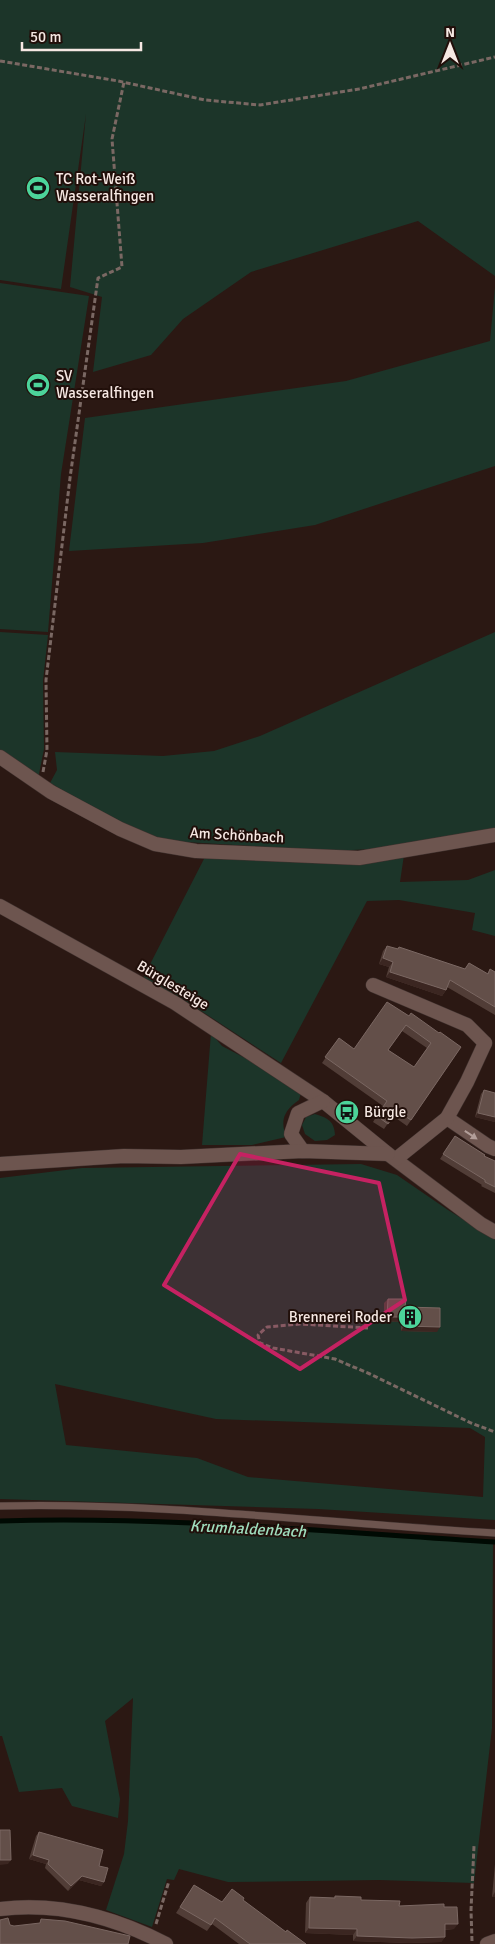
<svg xmlns="http://www.w3.org/2000/svg" width="495" height="1944" viewBox="0 0 495 1944" font-family="Signika,sans-serif">
<style>
.green{fill:#1c3529;fill-rule:evenodd}
.lines{fill:none;stroke-linecap:round;stroke-linejoin:round}
.stream{stroke:#000a03;stroke-width:5}
.lane-casing{stroke:#40322f;stroke-width:8}
.street-casing{stroke:#40322f;stroke-width:15}
.path{stroke:#7a6863;stroke-width:3;stroke-dasharray:5 2.5;stroke-linecap:butt}
.lane{stroke:#6d554f;stroke-width:7}
.street{stroke:#6d554f;stroke-width:14}
.wall{fill:#513d37;fill-rule:evenodd}
.shaded-wall{fill:#3b2621}
.building{fill:#634f49;stroke:#7a6762;fill-rule:evenodd}
.oneway{fill:#b29e99}
.marked{fill:#c52262;fill-opacity:0.2;stroke:#c52262;stroke-width:4;stroke-linejoin:round}
.labels{text-anchor:middle;stroke-width:4;stroke-linejoin:round;paint-order:stroke}
.poi-label{font-size:15px;fill:#f6e8e3;stroke:#210f0a;text-anchor:start}
.street-label{font-size:15px;fill:#f6e8e3;stroke:#210f0a}
.water-label{font-size:16px;font-style:italic;fill:#9fddbd;stroke:#210f0a}
</style>
<rect width="100%" height="100%" fill="#2b1813"/>
<g class="green">
<path d="M0 0H495V276L418 221 251 272 183 319 151 355 93 372 102 297 70 287 86 114 61 289 0 280Z"/>
<path d="M0 283 89 296 61 474 48 632 0 629Z"/>
<path d="M495 287V466L315 525 203 543 69 551 85 418 346 381 490 341Z"/>
<path d="M0 632 48 635 43 681 44 749 38 779 0 752Z"/>
<path d="M495 632V830L372 849 333 851 169 841 127 828 50 783 57 770 55 752 163 756 214 751 260 736Z"/>
<path d="M206 855H404L400 882 468 880 495 870V936L472 930 475 913 399 900 367 901 281 1063 189 1003 143 978Z"/>
<path d="M211 1033 222 1046 270 1071 301 1093 299 1100C284 1111 280 1119 286 1137L252 1145H202Z"/>
<path d="M315 1114C328 1118 334 1121 335 1135L327 1140 315 1141 305 1134 302 1125 306 1117Z"/>
<path d="M361 1164 397 1175 448 1210 495 1239V1520L318 1509 0 1499V1178L82 1168ZM55 1384 216 1419 470 1428 485 1437 483 1497 248 1477 197 1458 66 1445Z"/>
<path d="M66 1519 213 1525 493 1542 492 1728 474 1883 379 1880 228 1882 179 1869 174 1880 167 1879 152 1927 106 1910 124 1854 128 1821 133 1698 105 1721 120 1799 118 1818 72 1806 62 1788 19 1792 2 1736H0V1521Z"/>
</g>
<g class="lines">
<path class="stream" d="M0 1521C165 1516 330 1532 495 1542"/>
<g class="lane-casing">
<path id="lane" d="M0 1506C165 1502 330 1524 495 1533"/>
</g>
<g class="street-casing">
<g id="street">
<path d="M0 757 51 792 120 829 155 844 196 851 359 858 495 835"/>
<path d="M0 906 175 1003 323 1101 388 1154 481 1224 495 1232"/>
<path d="M373 985 467 1025 485 1043"/>
<path d="M447 1118 488 1146 495 1149"/>
<path d="M303 1151 291 1134 298 1113 323 1101"/>
<path d="M396 1159 447 1118 467 1082 485 1043"/>
<path d="M0 1164 124 1156 181 1157 303 1151 388 1154"/>
<path d="M0 1909C58 1902 114 1917 166 1944"/>
<path d="M487 1944 495 1941"/>
</g>
</g>
<g class="path">
<path d="M0 61 118 81 205 100 260 105 359 89 495 57"/>
<path d="M43 772 47 750 46 680 70 478 98 278 122 267 112 139 124 82"/>
<path d="M368 1328 300 1324 267 1327 258 1335 260 1343 273 1348 335 1359 370 1374 471 1423 495 1432"/>
<path d="M156 1924 169 1881"/>
<path d="M472 1941 471 1910 474 1846"/>
</g>
<use href="#lane" class="lane"/>
<use href="#street" class="street"/>
</g>
<g class="wall">
<path d="M387 946 397 949 399 947 465 969 469 963 487 974 490 969 495 972V1015L447 987 446 990 442 996 386 977 389 967 379 964 383 951Z"/>
<path d="M409 1016 439 1033 461 1047 407 1126 393 1116 384 1129 373 1122 383 1106 322 1063 339 1038 354 1049ZM402 1031 427 1048 414 1067 388 1050Z"/>
<path d="M484 1090 495 1093V1091V1122L475 1117 481 1094Z"/>
<path d="M455 1136 484 1156 495 1161V1193L481 1186 482 1185 440 1159Z"/>
<path d="M388 1299 405 1307 437 1332 401 1331V1322L384 1321V1303Z"/>
<path d="M39 1832 99 1866 104 1882 101 1886 79 1880 68 1891 45 1868 46 1864 29 1859 36 1836Z"/>
<path d="M495 1864V1897H492Z"/>
<path d="M194 1885 222 1902 243 1900 286 1932 306 1944H239L212 1924 207 1931 176 1913Z"/>
<path d="M335 1896 399 1906 444 1907 454 1929 445 1930V1937L441 1942 408 1943 353 1941V1935L305 1933 306 1903 310 1897 334 1898Z"/>
</g>
<g class="shaded-wall">
<path d="M383 958 393 962 389 967 379 964Z"/>
<path d="M390 972 446 990 442 996 386 977Z"/>
<path d="M478 1113 495 1117V1122L475 1117Z"/>
<path d="M387 1317H404L401 1322 384 1321Z"/>
<path d="M404 1326 440 1327 437 1332 401 1331Z"/>
<path d="M33 1855 49 1860 46 1864 29 1859Z"/>
<path d="M0 1860H11L8 1864 0 1865Z"/>
<path d="M82 1876 104 1882 101 1886 79 1880 68 1891 71 1886Z"/>
<path d="M495 1892V1897H492Z"/>
<path d="M445 1924H458L454 1929 441 1930Z"/>
<path d="M309 1928 357 1929 353 1935 305 1933Z"/>
<path d="M357 1936 445 1937 441 1942 408 1943 353 1941Z"/>
</g>
<g class="building">
<path d="M387 946 398 949 399 947 465 969 469 963 488 974 490 969 495 972V1007L450 980 446 990 390 972 393 962 383 958Z"/>
<path d="M387 1002 409 1016 411 1013 439 1033 440 1032 461 1047 411 1120 397 1111 388 1124 377 1116 387 1101 325 1057 339 1038 354 1049ZM406 1025 431 1043 414 1067 388 1050Z"/>
<path d="M484 1090 495 1093V1117L478 1113Z"/>
<path d="M455 1136 485 1155 484 1156 495 1161V1187L485 1182V1180L443 1154Z"/>
<path d="M388 1299H406L405 1307 440 1308V1327L404 1326V1317H387Z"/>
<path d="M0 1830H10L11 1860H0Z"/>
<path d="M39 1832 103 1850 99 1866 108 1868 104 1882 82 1876 71 1886 48 1864 49 1860 33 1855Z"/>
<path d="M194 1885 222 1902 232 1889 244 1898 243 1900 286 1932 287 1930 306 1944H250L215 1918 211 1925 180 1907Z"/>
<path d="M335 1896 361 1897V1900L400 1901 399 1906 444 1904V1907H457L458 1924H445V1937L412 1938 357 1936V1929L309 1928 310 1897 335 1898Z"/>
<path d="M8 1918 10 1925 14 1926 40 1923 41 1919 65 1921 130 1936 128 1944H0V1920Z"/>
</g>
<defs><path id="oneway-solid" d="M-6-.8H1V-3.2L6.5 0L1 3.2V.8H-6Z" transform="scale(1.25)"/></defs>
<use class="oneway" href="#oneway-solid" transform="translate(471 1135) rotate(34)"/>
<path class="marked" d="M240 1154 379 1183 405 1300 300 1369 164 1285Z"/>
<defs>
<g id="stadium-disc" transform="scale(1.25)"><circle r="9.5" fill="#4cd39a" stroke="#210f0a"/><path d="M0-5a6.5 5 0 1 0 0 10a6.5 5 0 1 0 0-10ZM-3.5-1.8h7v3.6h-7Z" fill="#111"/></g>
<g id="bus-disc" transform="scale(1.25)"><circle r="9.5" fill="#4cd39a" stroke="#210f0a"/><path d="M-5-6H5V4H4V6H2V4H-2V6H-4V4H-5ZM-3.5-4V0h7V-4ZM-3.5 1.2v1.5H-2V1.2ZM2 1.2v1.5H3.5V1.2Z" fill="#111"/></g>
<g id="building-disc" transform="scale(1.25)"><circle r="9.5" fill="#4cd39a" stroke="#210f0a"/><path d="M-4-6H4V6H1V3H-1V6H-4ZM-2.5-4.3h1.7v1.8h-1.7ZM.8-4.3h1.7v1.8H.8ZM-2.5-1h1.7V.8h-1.7ZM.8-1h1.7V.8H.8Z" fill="#111"/></g>
</defs>
<g fill-rule="evenodd">
<use href="#stadium-disc" x="38" y="188"/>
<use href="#stadium-disc" x="38" y="385"/>
<use href="#bus-disc" x="347" y="1112"/>
<use href="#building-disc" x="410" y="1317"/>
</g>
<g class="labels">
<g class="poi-label">
<text x="56" y="184">TC Rot-Weiß<tspan x="56" dy="17">Wasseralfingen</tspan></text>
<text x="56" y="381">SV<tspan x="56" dy="17">Wasseralfingen</tspan></text>
<text x="364" y="1117">Bürgle</text>
<text x="392" y="1322" text-anchor="end">Brennerei Roder</text>
</g>
<g class="street-label">
<text transform="translate(237 835) rotate(3)" y="5">Am Schönbach</text>
<text transform="translate(173 985) rotate(31)" y="5">Bürglesteige</text>
</g>
<g class="water-label">
<text transform="translate(248 1528) rotate(3)" y="6">Krumhaldenbach</text>
</g>
</g>
<g transform="translate(450 45)" stroke="#210f0a" stroke-width="4" paint-order="stroke">
<path d="M0-4L9 19L0 12L-9 19Z" fill="#f6e8e3"/>
<text y="-8" font-size="14" font-weight="bold" text-anchor="middle" fill="#f6e8e3">N</text>
</g>
<path d="M22 42v8h119v-8" fill="none" stroke="#f6e8e3" stroke-width="2.5"/>
<text x="30" y="42" font-size="15" fill="#f6e8e3" stroke="#210f0a" stroke-width="4" paint-order="stroke">50 m</text>
</svg>
